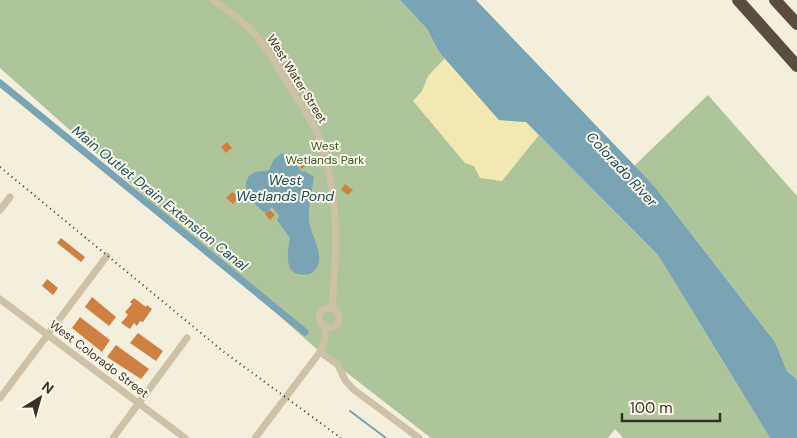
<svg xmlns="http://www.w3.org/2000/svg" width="797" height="438" viewBox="0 0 797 438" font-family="'DM Sans',sans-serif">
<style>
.green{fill:#aec49b}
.sand{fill:#f1e9b1}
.water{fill:#79a4b3}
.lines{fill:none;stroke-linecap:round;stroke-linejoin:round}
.stream{stroke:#79a4b3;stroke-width:2}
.canal{stroke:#79a4b3;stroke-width:7}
.building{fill:#ce8140}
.minor{stroke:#cdc1a7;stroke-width:7}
.motorway{stroke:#5b4d3f;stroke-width:12}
.rail{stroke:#393128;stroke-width:2;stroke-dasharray:1 4;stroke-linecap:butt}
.labels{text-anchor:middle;stroke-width:4;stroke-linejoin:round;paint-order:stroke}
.street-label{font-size:12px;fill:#393128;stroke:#fbf7e9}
.park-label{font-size:12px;fill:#3e592a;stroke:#fbf7e9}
.water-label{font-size:14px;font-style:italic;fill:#1a4b5e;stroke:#fbf7e9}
</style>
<rect width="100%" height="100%" fill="#f4eedc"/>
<g class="green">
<path d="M0 0H400L427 29 439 52 445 58 526 122 658 255 770 438H623L615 429 608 438H431L320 352 0 68Z"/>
<path d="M708 95 797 196V380L787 371 775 342 655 187 634 166Z"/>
</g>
<path class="sand" d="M445 58 499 120 526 122 539 135 502 181 480 178 474 166 465 163 413 101 422 91 428 76Z"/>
<g class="water">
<path d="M400 0H476L655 187 775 342 787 371 797 380V438H770L658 255 526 122 499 120 439 52 427 29Z"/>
<path d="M281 154C288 153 295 155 299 161L296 164 302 172 304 171 314 177C312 191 308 206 309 220 310 236 331 262 310 274 283 279 287 255 290 238L277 220 279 216 272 207 266 213C254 207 236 183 253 173 258 170 264 172 269 170L274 159Z"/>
</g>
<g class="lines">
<path class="stream" d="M350 411 386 438"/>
<path class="canal" d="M0 83 305 332"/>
</g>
<g class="building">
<path d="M227 142 232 148 226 153 221 147Z"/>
<path d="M303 159 307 164 302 169 298 164Z"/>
<path d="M345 184 353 190 348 195 341 190Z"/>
<path d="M232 192 239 197 233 204 226 198Z"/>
<path d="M270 210 275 215 270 220 265 214Z"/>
<path d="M61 238 85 257 81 262 57 243Z"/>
<path d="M47 279 58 288 53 295 42 286Z"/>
<path d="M92 297 116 317 109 326 85 307Z"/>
<path d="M134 298 146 307 147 305 152 309 143 322 140 321 137 326 134 323 130 329 121 323 128 315 125 312 132 304 130 302Z"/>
<path d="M80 317 110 340 102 352 72 328Z"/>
<path d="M138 333 163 351 156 361 130 343Z"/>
<path d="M116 345 149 369 141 379 107 357Z"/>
</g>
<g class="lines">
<g class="minor">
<path d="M213 0C228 11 245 22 257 36 269 52 280 70 290 87 299 102 310 117 317 133 340 189 337 250 332 309"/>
<path d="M0 210 10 197"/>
<path d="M0 299 185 438"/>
<circle cx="329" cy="318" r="10"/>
<path d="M320 352 338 365 345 380 353 389 419 438"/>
<path d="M0 398 107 256"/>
<path d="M113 438 187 338"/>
<path d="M255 438 320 352 325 339 326 327"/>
</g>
<g class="motorway">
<path d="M738 0 797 66"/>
<path d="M775 0 797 24"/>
</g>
<path class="rail" d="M0 167 224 352 341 438"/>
</g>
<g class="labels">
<g class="street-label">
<text transform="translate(297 79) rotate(58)" y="4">West Water Street</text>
<text transform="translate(99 359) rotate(37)" y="4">West Colorado Street</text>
</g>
<g class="park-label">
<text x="325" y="150">West<tspan x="325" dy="14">Wetlands Park</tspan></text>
</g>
<g class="water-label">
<text transform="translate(622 169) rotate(47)" y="5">Colorado River</text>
<text x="285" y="185">West<tspan x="285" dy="16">Wetlands Pond</tspan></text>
<text transform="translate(160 198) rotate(39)" y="5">Main Outlet Drain Extension Canal</text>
</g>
</g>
<g transform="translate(40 398) rotate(37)" stroke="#fbf7e9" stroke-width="4" paint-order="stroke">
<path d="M0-4L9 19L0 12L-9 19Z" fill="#393128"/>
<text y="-8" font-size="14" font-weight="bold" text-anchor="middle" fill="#393128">N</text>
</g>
<path d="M622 413v8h98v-8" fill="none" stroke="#393128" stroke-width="2.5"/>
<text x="630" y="413" font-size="15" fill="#393128" stroke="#fbf7e9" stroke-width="4" paint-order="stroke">100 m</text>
</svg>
